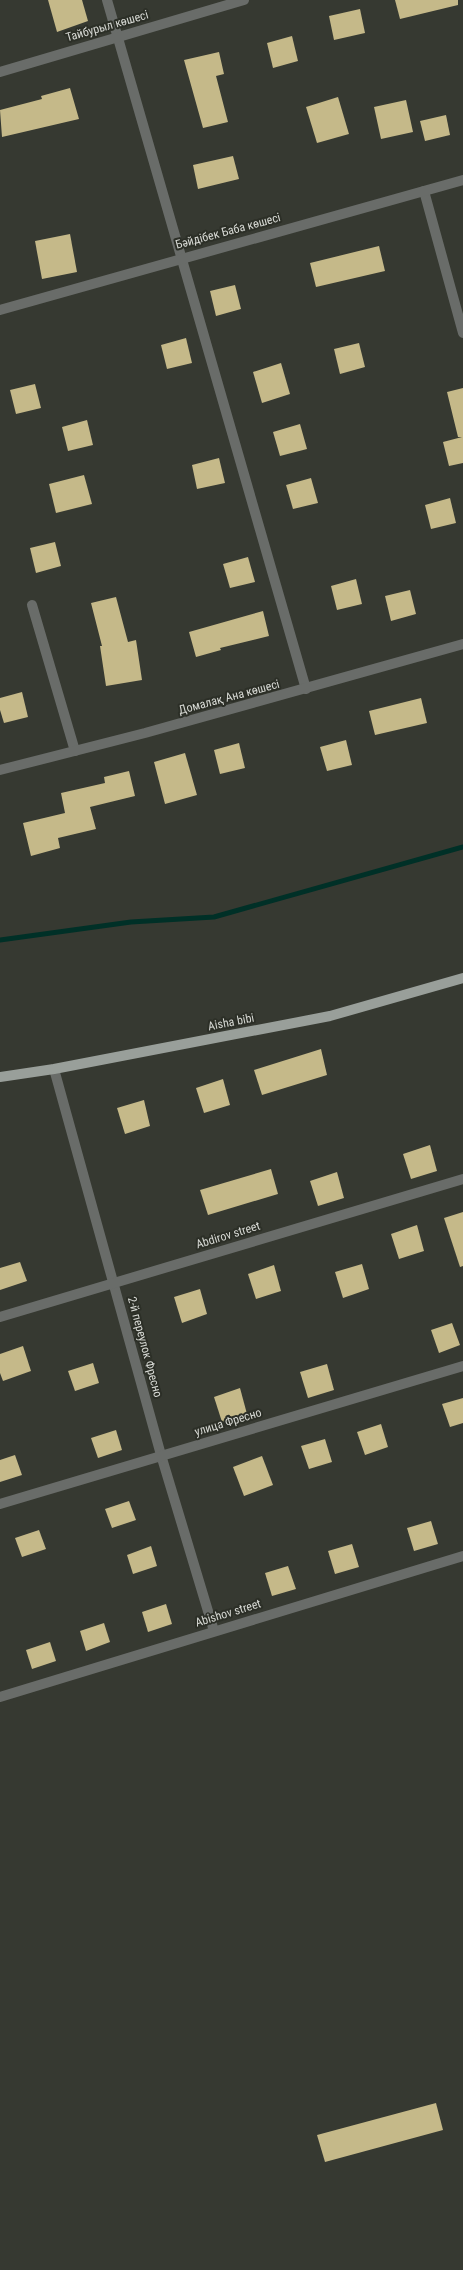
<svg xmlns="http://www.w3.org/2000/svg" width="463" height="2270" viewBox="0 0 463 2270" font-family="'Roboto Condensed',sans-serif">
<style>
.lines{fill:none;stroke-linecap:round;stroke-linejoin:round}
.stream{stroke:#003027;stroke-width:5}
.building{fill:#c5b989}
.minor{stroke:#696c69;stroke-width:10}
.major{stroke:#999f9a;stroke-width:10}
.labels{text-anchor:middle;stroke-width:4;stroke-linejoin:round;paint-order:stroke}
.street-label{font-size:12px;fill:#d7d9d4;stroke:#2c2f27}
</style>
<rect width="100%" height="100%" fill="#363931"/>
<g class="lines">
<path class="stream" d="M0 940 131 922 214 917 463 847"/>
</g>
<g class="building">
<path d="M48 0H82L88 21 57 32Z"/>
<path d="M395 0H458V5L400 19Z"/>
<path d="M360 9 365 33 334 40 329 16Z"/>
<path d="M292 36 298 61 273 68 267 43Z"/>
<path d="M219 52 224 74 216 76 228 122 203 128 184 60Z"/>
<path d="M70 88 79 119 2 137 0 110 42 99 41 96Z"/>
<path d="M338 97 349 134 317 143 306 107Z"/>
<path d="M406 100 413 132 381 139 374 107Z"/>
<path d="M446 115 450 135 425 141 420 121Z"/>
<path d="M233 156 239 179 198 189 193 165Z"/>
<path d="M70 234 77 272 42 279 35 241Z"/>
<path d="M379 246 385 271 316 287 310 263Z"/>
<path d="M235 285 241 309 216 316 210 291Z"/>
<path d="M186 338 192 363 167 369 161 345Z"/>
<path d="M359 343 365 367 340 374 334 349Z"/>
<path d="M281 363 290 394 262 403 253 372Z"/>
<path d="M35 384 41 408 16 414 10 390Z"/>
<path d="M463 388V463L449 466 443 442 462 437H458L447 392Z"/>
<path d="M87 420 93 445 68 451 62 427Z"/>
<path d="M300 424 307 449 280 456 273 432Z"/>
<path d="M219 458 225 483 197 489 192 465Z"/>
<path d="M84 475 92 504 56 513 49 484Z"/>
<path d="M311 478 318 503 293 509 286 485Z"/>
<path d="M450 498 456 523 431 529 425 505Z"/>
<path d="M55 542 61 566 36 573 30 548Z"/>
<path d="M248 557 255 582 230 588 223 564Z"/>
<path d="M356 579 362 604 337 610 331 586Z"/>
<path d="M410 590 416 614 391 621 385 596Z"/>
<path d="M116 597 128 642 136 640 142 680 106 686 100 646H102L91 603Z"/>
<path d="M263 611 269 636 220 648 221 650 196 657 189 632Z"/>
<path d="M22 692 28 717 4 723 0 710V698Z"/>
<path d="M421 698 427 723 375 735 369 711Z"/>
<path d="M346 740 352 765 327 771 320 747Z"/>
<path d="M239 743 245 768 220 774 214 750Z"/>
<path d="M185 753 197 795 165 804 154 762Z"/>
<path d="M129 771 135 796 90 807 96 829 58 838 60 848 31 856 23 823 65 813 61 793 105 783 104 777Z"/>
<path d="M321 1049 327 1075 262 1095 254 1070Z"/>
<path d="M223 1079 230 1105 204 1113 196 1088Z"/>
<path d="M144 1100 150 1126 125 1134 117 1108Z"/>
<path d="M430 1145 437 1171 411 1179 403 1154Z"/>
<path d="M271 1169 278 1194 208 1215 200 1190Z"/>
<path d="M337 1172 344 1198 318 1206 310 1181Z"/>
<path d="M463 1212V1266L460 1267 444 1218Z"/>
<path d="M417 1225 424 1251 399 1259 391 1234Z"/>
<path d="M20 1262 27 1281 0 1290V1268Z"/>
<path d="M362 1264 369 1289 343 1298 335 1272Z"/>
<path d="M274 1265 281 1291 256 1299 248 1274Z"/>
<path d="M200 1289 207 1314 182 1323 174 1297Z"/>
<path d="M452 1323 460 1345 439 1353 431 1330Z"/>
<path d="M23 1346 31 1371 3 1381 0 1373V1354Z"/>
<path d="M93 1363 99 1383 75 1391 68 1371Z"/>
<path d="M327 1364 334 1390 308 1398 300 1372Z"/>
<path d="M240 1388 247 1414 222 1422 214 1397Z"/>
<path d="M463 1398V1423L450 1427 442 1404Z"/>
<path d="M381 1424 388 1447 365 1455 357 1432Z"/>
<path d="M116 1430 122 1450 98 1458 91 1438Z"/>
<path d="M325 1439 332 1462 309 1469 301 1446Z"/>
<path d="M15 1455 22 1475 0 1482V1460Z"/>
<path d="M262 1456 273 1485 244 1496 233 1467Z"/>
<path d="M129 1501 136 1520 112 1528 105 1509Z"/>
<path d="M431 1521 438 1544 414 1551 407 1528Z"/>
<path d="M39 1530 46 1549 22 1557 15 1538Z"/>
<path d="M352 1544 359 1567 335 1574 328 1551Z"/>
<path d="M151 1546 157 1566 133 1574 127 1555Z"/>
<path d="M288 1566 296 1589 272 1596 265 1573Z"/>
<path d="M166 1604 172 1624 148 1632 142 1612Z"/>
<path d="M104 1623 110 1642 86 1651 80 1631Z"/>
<path d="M50 1642 56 1661 32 1669 26 1650Z"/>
<path d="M436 2103 443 2130 325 2162 317 2135Z"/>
</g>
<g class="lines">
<g class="minor">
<path d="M107 0 306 689"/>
<path d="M0 72 244 0"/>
<path d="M424 191 463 333"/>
<path d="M0 310 463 180"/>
<path d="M32 605 75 751"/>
<path d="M0 770 145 733 463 644"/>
<path d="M54 1069 161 1455 214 1631"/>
<path d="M0 1317 463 1179"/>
<path d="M0 1504 463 1366"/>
<path d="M0 1697 463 1556"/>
</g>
<path class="major" d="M0 1077 54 1069 330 1016 463 978"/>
</g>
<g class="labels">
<g class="street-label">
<text transform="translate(107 26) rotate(-16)" y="4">Тайбурыл көшесі</text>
<text transform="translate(228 231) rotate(-15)" y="4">Бәйдібек Баба көшесі</text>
<text transform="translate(229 697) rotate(-15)" y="4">Домалақ Ана көшесі</text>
<text transform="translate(231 1022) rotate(-11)" y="4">Aisha bibi</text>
<text transform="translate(228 1235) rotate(-17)" y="4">Abdirov street</text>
<text transform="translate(145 1347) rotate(75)" y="4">2-й переулок Фресно</text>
<text transform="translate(228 1422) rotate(-17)" y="4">улица Фресно</text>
<text transform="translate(228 1613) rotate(-17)" y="4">Abishov street</text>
</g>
</g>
</svg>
